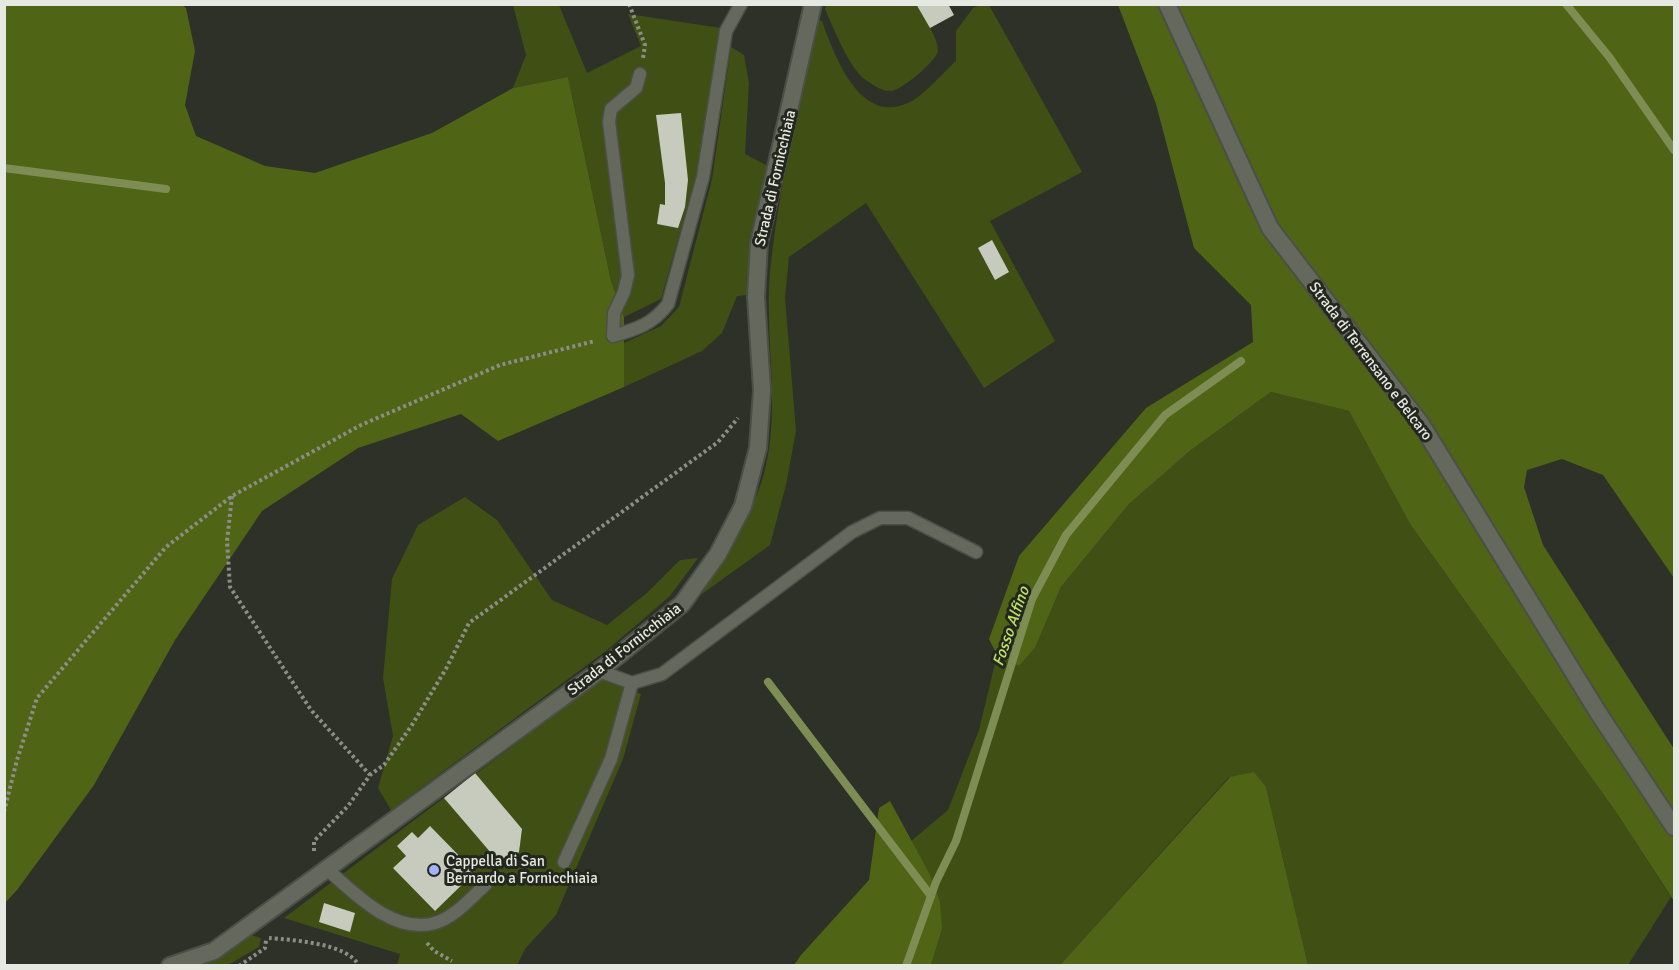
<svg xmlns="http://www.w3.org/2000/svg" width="1679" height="970" viewBox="0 0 1679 970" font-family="Signika,sans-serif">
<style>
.green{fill:#404f14}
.forest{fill:#506416}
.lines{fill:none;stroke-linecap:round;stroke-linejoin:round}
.stream{stroke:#7e8d54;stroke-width:8}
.building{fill:#c6cbbe}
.service-casing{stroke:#4c4f47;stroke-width:15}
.minor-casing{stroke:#4c4f47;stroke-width:20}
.tertiary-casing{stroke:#4c4f47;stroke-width:20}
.path{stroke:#8b8e86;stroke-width:4;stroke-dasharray:3 3;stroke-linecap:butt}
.service{stroke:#65695d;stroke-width:12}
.minor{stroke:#65695d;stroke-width:16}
.tertiary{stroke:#65695d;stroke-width:16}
.poi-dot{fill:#a1b3fd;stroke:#24271d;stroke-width:2}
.labels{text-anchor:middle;stroke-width:6;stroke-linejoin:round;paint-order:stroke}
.street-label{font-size:15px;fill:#e6e9e2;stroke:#24271d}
.poi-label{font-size:15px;fill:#e6e9e2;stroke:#24271d;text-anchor:start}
.water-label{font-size:16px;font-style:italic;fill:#bfe465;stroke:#24271d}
</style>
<rect width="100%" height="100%" fill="#2e3127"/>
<g class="green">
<path d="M513 5H559L587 73 641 46 628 14 721 28 696 176 661 299 624 317 611 281 568 77 513 88 526 55Z"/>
<path d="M826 5H916C923 15 938 38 938 50 938 60 902 90 891 91 882 92 870 83 863 78 848 65 833 27 825 9Z"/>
<path d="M980 5H989L1082 172 990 221 1055 341 984 388 866 203 789 257 785 298 796 431 786 485 770 545 702 594C724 556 750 519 763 477 782 410 764 340 770 272 778 189 799 107 816 25L818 20 822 21C835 57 861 129 912 101 925 94 944 72 956 61V31L973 8Z"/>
<path d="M731 47 744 55 749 83 745 154 768 166 753 236 747 295 737 296 722 333 702 351 624 387V343L661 326 679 307 712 179Z"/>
<path d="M1271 392 1349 411 1410 524 1616 812 1671 897 1628 965H1308L1266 787 1229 777 1060 965H931L942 929 910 842 948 810 979 730 997 655 1019 666 1035 648 1061 587 1129 504 1191 450Z"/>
<path d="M465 497 497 520 552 600 607 625 648 592 680 560 698 558 670 596 606 651 391 810 378 788 393 736 383 678 392 579 418 525Z"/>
<path d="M602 679 641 694 623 759 556 915 525 949 517 965H397L400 954 284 918Z"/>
<path d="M251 935 261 938 259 947 228 965 192 966Z"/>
</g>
<g class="forest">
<path d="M5 5H182L186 8 195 51 185 105 196 136 265 166 315 173 432 133 513 88 568 77 611 281 624 317V387L498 441 461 414 358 448 262 511 175 640 94 785 17 890 5 903Z"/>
<path d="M1118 5H1674V578L1603 475 1562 459 1527 470 1524 487 1543 545 1674 749V901L1616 812 1410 524 1349 411 1271 392 1191 450 1129 504 1061 587 1035 648 1019 666 997 655 989 639 1019 556 1146 408 1253 342 1251 305 1194 248 1156 104Z"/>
<path d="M1254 772 1266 787 1308 965H1060L1230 777Z"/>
<path d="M890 801 929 873 940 902 942 929 931 965H794L801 955 869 880 879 808Z"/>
</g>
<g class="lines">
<g class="stream">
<path d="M1566 4 1610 58 1674 150"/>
<path d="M4 168 166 189"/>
<path d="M768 682 931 896"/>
<path d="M906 966 936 882 956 841 1032 599 1066 535 1165 415 1241 361"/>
</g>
</g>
<g class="building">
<path d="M916 4H948L954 15 930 28Z"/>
<path d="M681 113 688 180 685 207 678 228 657 224 660 204 665 205V183L656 115Z"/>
<path d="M992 240 1009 272 995 280 978 248Z"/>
<path d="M475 773 522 829 519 852 503 867 444 798Z"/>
<path d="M430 826 475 872 435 911 393 868 406 856 397 846 412 832 418 838Z"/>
<path d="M324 903 355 913 350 932 319 922Z"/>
</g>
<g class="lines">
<g class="service-casing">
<g id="service">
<path d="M640 74 636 88 611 109 609 122 628 275 624 292 614 313 613 336C637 329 653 324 668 304L703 177 726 31 741 4"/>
<path d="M599 671 632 683 662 674 852 532 880 518H908L976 552"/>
<path d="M564 862 611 759 632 683"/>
<path d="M327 869C354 893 394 935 435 923 455 917 471 898 486 884"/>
</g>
</g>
<g class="minor-casing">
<path id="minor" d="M170 966 214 951 599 671 682 604 718 554 743 506 758 448 762 390 756 297 759 243 813 4"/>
</g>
<g class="tertiary-casing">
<path id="tertiary" d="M1167 4 1270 228 1421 424 1599 714 1674 827"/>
</g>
<g class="path">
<path d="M629 4 645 45 643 58"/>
<path d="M232 496 227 541 230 587 311 710 370 775"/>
<path d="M4 812 17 760 37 698 166 547 232 496 361 425 500 365 595 341"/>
<path d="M314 851V841L348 806 370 775 384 765 412 725 447 667 469 623 718 442 738 418"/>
<path d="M269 938C292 940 348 943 359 966"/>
<path d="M427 943 434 951 452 961"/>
<path d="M239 966 265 948 266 940"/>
</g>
<use href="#service" class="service"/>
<use href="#minor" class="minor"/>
<use href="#tertiary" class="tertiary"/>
</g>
<circle class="poi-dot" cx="434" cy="870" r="6"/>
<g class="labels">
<g class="street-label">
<text transform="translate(775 178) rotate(-77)" y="5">Strada di Fornicchiaia</text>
<text transform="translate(1371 361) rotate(53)" y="5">Strada di Terrensano e Belcaro</text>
<text transform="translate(624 649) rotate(-38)" y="5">Strada di Fornicchiaia</text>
</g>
<g class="poi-label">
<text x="446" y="866">Cappella di San<tspan x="446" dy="17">Bernardo a Fornicchiaia</tspan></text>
</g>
<g class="water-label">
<text transform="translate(1010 626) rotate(-71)" y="6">Fosso Alfino</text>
</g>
</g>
<rect width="1679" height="970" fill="none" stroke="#e6e9e2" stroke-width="12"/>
</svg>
